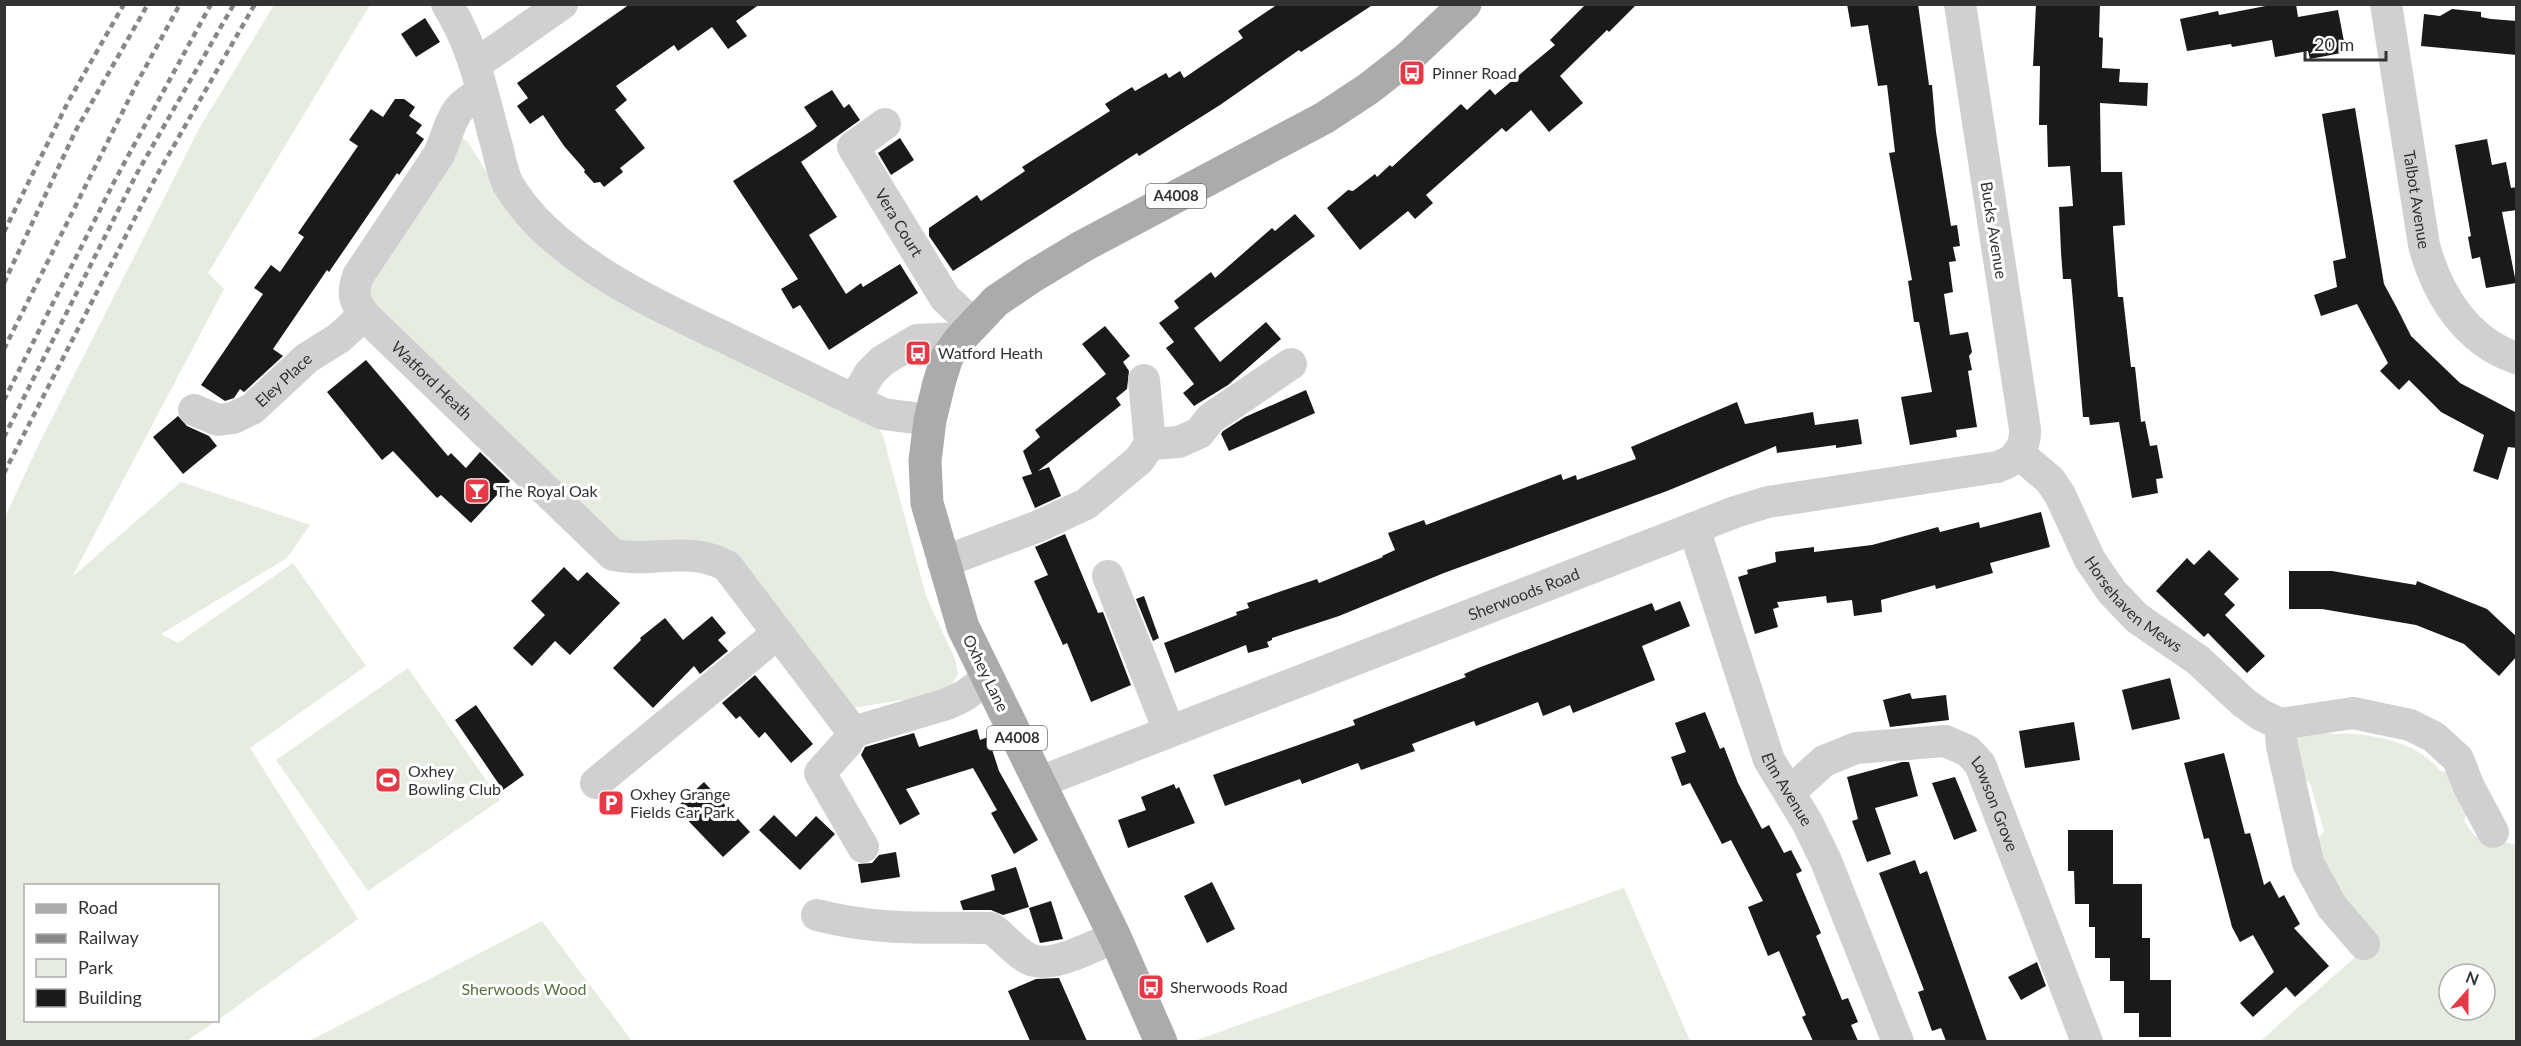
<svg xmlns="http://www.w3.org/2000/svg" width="2521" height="1046" viewBox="0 0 2521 1046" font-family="Lato,sans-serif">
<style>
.green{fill:#e6ecdf;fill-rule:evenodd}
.building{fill:#1a1a1a}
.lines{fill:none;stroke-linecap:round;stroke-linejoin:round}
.minor{stroke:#d0d0d0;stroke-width:32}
.major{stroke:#ababab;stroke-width:33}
.rail{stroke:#888;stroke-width:4.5;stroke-dasharray:6 4.5;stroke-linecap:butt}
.labels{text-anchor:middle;stroke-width:6;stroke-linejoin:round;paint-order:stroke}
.shield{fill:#fff;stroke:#707070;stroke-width:1.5}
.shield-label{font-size:15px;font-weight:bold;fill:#333}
.poi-label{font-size:16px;fill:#333;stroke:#fff;text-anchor:start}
.street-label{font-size:16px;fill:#333;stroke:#fff}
.park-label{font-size:16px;fill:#56703f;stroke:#fff}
</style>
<rect width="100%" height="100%" fill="#fff"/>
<g class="green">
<path d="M274 5H370L208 273 224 289 72 577 181 482 310 525 287 558 161 634 178 643 293 563 366 666 250 748 358 919 218 1020V886H26V1020L216 1021 187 1041H5V517L38 446 200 127Z"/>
<path d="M461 137 468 142 514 217 578 274 671 330 801 384 879 428 883 436 926 596 955 659 958 674 953 683 941 694 845 709 730 553 618 552 368 297 363 275Z"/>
<path d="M408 668 500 800 368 891 276 760Z"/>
<path d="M2318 728C2335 738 2337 732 2354 734 2383 736 2422 746 2440 771L2453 773 2469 809 2464 821 2474 835 2484 842 2494 839 2516 845V1041L2259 1042 2361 952 2327 879 2316 842 2324 831 2310 783 2301 778 2295 745 2299 736ZM2449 974H2485V1010H2449Z"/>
<path d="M1624 888 1690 1041H1194Z"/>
<path d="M542 921 632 1041H309Z"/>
</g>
<g class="building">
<path d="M630 4H760L736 21 747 36 728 49 712 27 678 51 674 45 616 86 627 100 615 110 645 148 620 168 623 172 604 187 600 182 594 183 584 172 585 170 564 146 543 115 530 124 517 106 528 98 517 83Z"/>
<path d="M1278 4H1374L1301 52 1299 50 1220 105 1139 156 1137 153 953 271 929 236V228L977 195 981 201 1025 171 1022 167 1110 111 1105 104 1132 87 1135 91 1166 73 1169 78 1180 71 1184 78 1243 38 1238 31Z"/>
<path d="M1586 4H1637L1609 32 1607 30 1560 76 1583 103 1549 132 1531 110 1506 132 1502 128 1426 195 1433 203 1415 219 1408 211 1360 250 1327 208 1348 190 1353 191 1375 174 1377 177 1390 165 1392 167 1461 104 1467 110 1490 89 1495 95 1555 45 1550 40Z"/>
<path d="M1847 4H1918L1929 85H1932L1936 132 1951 226 1957 225 1960 246 1953 247 1956 261 1949 262 1953 292 1944 294 1950 335 1968 332 1972 352 1969 356 1972 370 1968 371 1977 427 1956 430 1957 437 1910 445 1901 397 1932 392 1919 322H1914L1908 281 1912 280 1889 153 1895 152 1887 85 1878 86 1868 25 1851 27Z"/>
<path d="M2036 4H2100L2099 37 2103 38 2102 68 2120 69 2119 82 2148 83 2147 106 2100 103 2101 172H2122L2125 225 2113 226V230L2118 297H2123L2131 367H2135L2141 422 2145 421 2150 446 2157 445 2163 478 2156 479 2158 493 2132 498 2119 422 2090 425 2089 417H2083L2071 279H2063L2061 252 2059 207 2073 206 2070 166 2048 167 2047 125H2039L2040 66H2033Z"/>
<path d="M2276 4H2296L2298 17 2338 10 2346 52 2310 59 2308 51 2275 57 2272 40 2232 47 2231 44 2187 51 2180 19 2218 11 2219 15Z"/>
<path d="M2452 9 2481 12V17L2491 19 2517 21V55L2421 46 2424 14 2440 16Z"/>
<path d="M425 18 440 42 416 57 401 34Z"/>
<path d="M832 90 844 108 849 104 860 120 801 162 837 217 809 235 846 294 861 283 863 287 900 264 918 293 829 350 800 305 793 309 781 289 798 279 733 181 813 130 817 126 804 107Z"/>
<path d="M395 99H404L415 107 409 116 422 125 416 133 424 139 399 175 397 173 329 272 327 270 273 349 283 356 244 392 240 389 234 398 225 401 201 385 263 294 254 288 271 265 280 272 304 237 298 233 358 146 349 140 371 109 383 117Z"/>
<path d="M2355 108 2384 284 2397 308 2411 336 2460 383 2517 413V448L2508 447 2498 480 2473 471 2484 435 2441 412 2409 380 2399 390 2380 371 2388 363 2357 304 2321 316 2314 295 2337 287 2333 261 2346 258 2322 114Z"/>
<path d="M900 138 914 160 891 175 878 153Z"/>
<path d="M2487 139 2492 165 2506 162 2511 188 2517 187V210L2502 212 2516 283 2486 288 2480 257 2472 259 2468 237 2471 236 2455 145Z"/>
<path d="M1295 214 1315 236 1194 328 1220 362 1266 322 1281 339 1228 385 1194 406 1183 393 1194 384 1166 348 1174 342 1159 323 1179 308 1174 301 1211 272 1215 278 1272 228 1275 231Z"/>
<path d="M1105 326 1130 356 1123 362 1129 371 1127 389 1116 398 1121 405 1038 471 1049 467 1061 496 1035 508 1022 477 1032 474 1023 451 1040 437 1035 430 1106 374 1082 344Z"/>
<path d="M366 360 448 456 451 453 466 468 480 452 510 481 471 523 441 495 437 498 393 451 382 460 327 392Z"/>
<path d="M1306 390 1315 413 1229 451 1221 434 1223 431 1245 417Z"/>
<path d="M1737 402 1745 424 1813 412 1815 425 1858 419 1862 444 1836 448V445L1777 453 1776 446 1667 491 1444 573 1339 616 1272 638V640L1267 642 1269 647 1248 653 1246 645 1175 673 1164 643 1237 615 1236 612 1249 608 1247 603 1317 579 1319 583 1383 557 1382 556 1395 550 1388 533 1424 520 1426 525 1561 474 1563 480 1576 475 1577 480 1636 459 1631 447Z"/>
<path d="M178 416 187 426 209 436 217 446 183 474 153 437Z"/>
<path d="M2041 512 2050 547 1990 563 1993 573 1936 589 1935 585 1881 600 1882 612 1854 616 1852 600 1827 603 1826 596 1777 602 1779 607 1773 609 1778 627 1755 634 1738 577 1748 574 1747 570 1776 562 1775 552 1814 547V552L1872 545 1938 527 1940 532 1979 522 1980 528Z"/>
<path d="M1065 534 1098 613 1103 612 1131 685 1091 702 1067 643 1063 645 1034 581 1048 575 1035 547Z"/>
<path d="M2209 550 2239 579 2224 594 2235 605 2225 615 2265 656 2247 673 2208 633 2204 637 2156 591 2187 558 2194 565Z"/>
<path d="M564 567 578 581 587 572 620 603 570 655 555 641 532 666 513 648 545 615 531 601Z"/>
<path d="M2289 571H2332L2416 585 2417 581 2487 609 2517 637V656L2499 676 2464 644 2416 625 2322 609H2289Z"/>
<path d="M1144 596 1159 638 1153 641 1136 599Z"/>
<path d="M1680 601 1690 626 1642 646 1655 680 1573 713 1570 705 1543 716 1538 702 1476 726 1474 721 1412 744 1415 751 1361 770 1358 763 1302 784 1300 779 1225 806 1213 775 1355 725 1353 720 1466 677 1464 674 1478 668 1652 603 1655 611Z"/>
<path d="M712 616 726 633 718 640 728 651 700 674 694 666 653 708 613 668 641 640 640 638 665 618 683 640Z"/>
<path d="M755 675 813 744 791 763 765 732 759 738 740 716 736 719 722 703Z"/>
<path d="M2170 678 2180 719 2132 730 2122 690Z"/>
<path d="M1910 693 1912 699 1946 695 1949 720 1890 727 1883 700Z"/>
<path d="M476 705 524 775 503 790 455 720Z"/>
<path d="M1705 712 1720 749 1724 747 1738 783 1762 829 1769 825 1784 853 1791 850 1802 871 1796 874 1821 933 1816 936 1842 1000 1848 998 1858 1022 1851 1025 1858 1041H1813L1802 1017 1806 1015 1779 951 1768 956 1748 907 1763 901 1731 840 1722 844 1690 783 1682 786 1671 757 1686 752 1675 723Z"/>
<path d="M2074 722 2080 760 2025 768 2019 731Z"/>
<path d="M977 729 980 740 988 737 999 771 1038 840 1014 854 991 813 997 810 973 768 906 789 920 814 900 825 861 755 865 747 914 733 919 747Z"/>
<path d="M2224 753 2245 834 2250 833 2264 885 2270 881 2279 898 2284 895 2300 924 2294 928 2329 966 2295 997 2286 987 2253 1017 2240 1003 2274 972 2253 935 2240 942 2232 927 2209 838 2204 839 2184 763Z"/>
<path d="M1902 762H1909L1918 796 1875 808 1891 854 1867 862 1852 821 1858 819 1847 777Z"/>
<path d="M1955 777 1977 831 1954 840 1932 783Z"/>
<path d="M704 782 750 832 723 857 676 808Z"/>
<path d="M1174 784 1176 789 1179 787 1195 823 1128 848 1118 820 1146 810 1141 797Z"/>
<path d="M774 815 796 837 816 816 835 834 800 870 759 830Z"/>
<path d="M2068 830H2113V884H2142V938H2150V980H2171V1037H2139V1013H2124V981H2110V958H2095V927H2089V904H2075L2074 871H2068Z"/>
<path d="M896 852 900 877 861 883 858 864 872 863 879 855Z"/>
<path d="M1915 860 1920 874 1927 871 1987 1041H1946L1941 1028 1932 1031 1918 992 1924 990 1879 873Z"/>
<path d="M1016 867 1029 907 1003 915 991 910H963L960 901 995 890 991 875Z"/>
<path d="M1212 882 1235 929 1207 943 1184 896Z"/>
<path d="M1051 901 1063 939 1040 943 1029 908Z"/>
<path d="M2037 962 2046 986 2021 1000 2008 977Z"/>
<path d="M1059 978 1087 1041H1030L1008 991 1036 979Z"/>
</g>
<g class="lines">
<g class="minor">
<path d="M447 4C474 48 481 87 494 136 499 151 501 170 508 184 550 257 654 304 728 339 770 359 812 380 854 400L883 414 930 420"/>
<path id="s1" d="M2386 4 2424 245C2437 294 2466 341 2516 358"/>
<path d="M476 64 562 4"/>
<path id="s2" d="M482 93C449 107 452 127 438 156L358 276C352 293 354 300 364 315L613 555C653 563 688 545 727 566L853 732 947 704 964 696 987 679"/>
<path id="s3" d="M885 124 853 147 945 298 973 324"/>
<path d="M854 400 870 373 882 361 917 340 961 338"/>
<path id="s4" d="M194 410 218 420 233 418 252 409 307 358 339 338 364 315"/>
<path d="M1150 444 1179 442 1199 433 1211 418 1291 364"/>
<path id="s5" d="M2018 453 2050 480 2060 495 2090 560 2112 592 2137 618 2198 660 2243 702 2261 715 2280 724 2282 746 2308 863 2332 907 2364 944"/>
<path id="s6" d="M1694 528 1769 760 1807 822 1826 861 1898 1042"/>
<path d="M943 562 1039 526 1086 504 1139 460 1150 444 1144 380"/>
<path d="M1108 576 1169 731"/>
<path d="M2280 724 2353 713 2410 725 2434 737 2458 759 2469 787 2493 832"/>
<path d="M853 732 847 743 820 773 863 847"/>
<path id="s7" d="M1040 782 1735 512 1768 502 1997 467C2015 462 2026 448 2025 429L1960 4"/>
<path d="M596 783 777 634"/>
<path id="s8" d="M1790 792 1824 761 1856 748 1945 741 1968 751 1980 764 2087 1042"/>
<path d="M817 915C878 931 929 927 991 928 1004 937 1013 950 1027 958 1049 971 1093 946 1115 937"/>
</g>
<path class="major" d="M1161 1042 1115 937 963 627 927 503 925 461 930 420 939 383 947 357 961 338 996 301 1033 276 1083 246 1324 118 1368 89 1409 57 1465 4"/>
<g class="rail">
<path d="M4 232 68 102 124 4"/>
<path d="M4 283 76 130 148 4"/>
<path d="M4 349 138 81 180 4"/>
<path d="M4 400 115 180 211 4"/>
<path d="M4 437 136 175 234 4"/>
<path d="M4 473 157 175 255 4"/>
</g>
</g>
<defs>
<g id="bus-square" transform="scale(1.35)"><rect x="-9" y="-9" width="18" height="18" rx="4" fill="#e63946" stroke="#fff"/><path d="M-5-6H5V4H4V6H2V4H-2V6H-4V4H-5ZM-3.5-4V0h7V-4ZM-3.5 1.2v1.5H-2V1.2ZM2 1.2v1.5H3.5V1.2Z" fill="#fff"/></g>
<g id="bar-square" transform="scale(1.35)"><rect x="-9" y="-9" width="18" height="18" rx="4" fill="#e63946" stroke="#fff"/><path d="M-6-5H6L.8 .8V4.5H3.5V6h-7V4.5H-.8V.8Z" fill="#fff"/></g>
<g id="stadium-square" transform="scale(1.35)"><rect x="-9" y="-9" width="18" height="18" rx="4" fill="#e63946" stroke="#fff"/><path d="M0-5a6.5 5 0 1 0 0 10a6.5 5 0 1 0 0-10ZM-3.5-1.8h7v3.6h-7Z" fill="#fff"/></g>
<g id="parking-square" transform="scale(1.35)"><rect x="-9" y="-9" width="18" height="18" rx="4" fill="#e63946" stroke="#fff"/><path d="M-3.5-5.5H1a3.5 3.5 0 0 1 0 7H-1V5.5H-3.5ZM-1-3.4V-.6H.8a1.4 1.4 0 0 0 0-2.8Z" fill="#fff"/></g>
</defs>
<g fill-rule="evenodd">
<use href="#bus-square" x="1412" y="73"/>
<use href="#bus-square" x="918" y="353"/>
<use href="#bar-square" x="477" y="491"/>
<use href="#stadium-square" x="388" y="780"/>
<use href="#parking-square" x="611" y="803"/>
<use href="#bus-square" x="1151" y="987"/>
</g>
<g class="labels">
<g class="shield">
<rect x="1146" y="184" width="60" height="24" rx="4.5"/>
<rect x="987" y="726" width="60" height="24" rx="4.5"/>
</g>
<g class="shield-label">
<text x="1176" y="201">A4008</text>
<text x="1017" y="743">A4008</text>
</g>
<g class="poi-label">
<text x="1432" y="79">Pinner Road</text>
<text x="938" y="359">Watford Heath</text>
<text x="496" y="497">The Royal Oak</text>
<text x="408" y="777">Oxhey<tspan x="408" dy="18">Bowling Club</tspan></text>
<text x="630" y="800">Oxhey Grange<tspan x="630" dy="18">Fields Car Park</tspan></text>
<text x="1170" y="993">Sherwoods Road</text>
</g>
<g class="street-label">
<text dy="6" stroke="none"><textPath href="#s1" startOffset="198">Talbot Avenue</textPath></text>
<text dy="6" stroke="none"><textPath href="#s3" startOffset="128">Vera Court</textPath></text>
<text transform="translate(1994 230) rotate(81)" y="6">Bucks Avenue</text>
<text dy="6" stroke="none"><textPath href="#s2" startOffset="360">Watford Heath</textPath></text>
<text dy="6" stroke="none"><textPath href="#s4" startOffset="105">Eley Place</textPath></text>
<text dy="6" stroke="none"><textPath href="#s7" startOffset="519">Sherwoods Road</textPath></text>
<text dy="6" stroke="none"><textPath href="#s5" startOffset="194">Horsehaven Mews</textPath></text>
<text transform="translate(986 673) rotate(64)" y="6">Oxhey Lane</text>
<text dy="6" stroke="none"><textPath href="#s6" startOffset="278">Elm Avenue</textPath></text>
<text dy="6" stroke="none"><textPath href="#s8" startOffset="255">Lowson Grove</textPath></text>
</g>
<g class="park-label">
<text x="524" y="995">Sherwoods Wood</text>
</g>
</g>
<rect width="2521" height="1046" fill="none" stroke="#333333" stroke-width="12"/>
<rect x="24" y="884" width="195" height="138" fill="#ffffff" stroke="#adadad" stroke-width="1.5"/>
<rect x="36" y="904" width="30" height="9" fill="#ababab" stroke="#adadad" stroke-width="1.5"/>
<text x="78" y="914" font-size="18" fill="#333333">Road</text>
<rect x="36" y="934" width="30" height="9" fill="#888888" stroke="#adadad" stroke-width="1.5"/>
<text x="78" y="944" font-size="18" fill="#333333">Railway</text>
<rect x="36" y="959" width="30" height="18" fill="#e6ecdf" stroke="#adadad" stroke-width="1.5"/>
<text x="78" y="974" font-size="18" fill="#333333">Park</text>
<rect x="36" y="989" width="30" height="18" fill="#1a1a1a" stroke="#adadad" stroke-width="1.5"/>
<text x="78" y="1004" font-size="18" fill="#333333">Building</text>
<g transform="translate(2467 992) rotate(21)"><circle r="28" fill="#ffffff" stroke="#adadad" stroke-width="1.5"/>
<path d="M0-4.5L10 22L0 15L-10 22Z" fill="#e63946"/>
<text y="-9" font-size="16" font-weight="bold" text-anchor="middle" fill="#333333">N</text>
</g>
<path d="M2305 51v9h81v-9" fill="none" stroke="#333333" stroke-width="3"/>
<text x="2314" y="51" font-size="18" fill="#333333" stroke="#ffffff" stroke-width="4.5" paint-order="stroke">20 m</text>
</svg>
